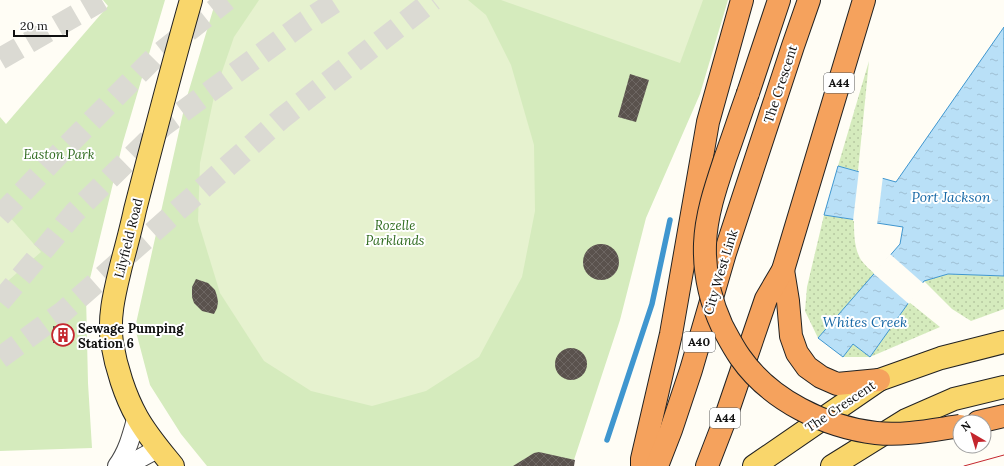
<svg xmlns="http://www.w3.org/2000/svg" width="1004" height="466" viewBox="0 0 1004 466" font-family="Lora,serif">
<style>
.grass{fill:url(#grass-dots)}
.park{fill:#d5ebbd}
.pitch{fill:#e6f2cf}
.water{fill:url(#water-ripples);stroke:#3f96cf}
.pier{fill:#fffdf5}
.lines{fill:none;stroke-linecap:round;stroke-linejoin:round}
.stream{stroke:#3f96cf;stroke-width:5.5}
.building{fill:url(#building-cross-hatch)}
.highway-tunnel{stroke:#dbdad3;stroke-width:22;stroke-dasharray:22 11;stroke-linecap:butt}
.minor-casing{stroke:#444;stroke-width:20}
.major-casing{stroke:#222;stroke-width:24}
.highway-casing{stroke:#222;stroke-width:24}
.minor{stroke:#fff;stroke-width:18}
.major{stroke:#f9d66b;stroke-width:22}
.highway{stroke:#f5a25d;stroke-width:22}
.tram{stroke:#c4262e;stroke-width:1}
.highway-bridge-casing{stroke:#222;stroke-width:24;stroke-linecap:butt}
.highway-bridge{stroke:#f5a25d;stroke-width:22}
.labels{text-anchor:middle;stroke-width:4;stroke-linejoin:round;paint-order:stroke}
.shield{fill:#fff;stroke:#585858;stroke-width:1}
.shield-label{font-size:12px;font-weight:bold;fill:#111}
.street-label{font-size:13px;fill:#111;stroke:#fff}
.park-label{font-size:13px;font-style:italic;fill:#2f6b1f;stroke:#fff}
.poi-label{font-size:13px;font-weight:bold;fill:#111;stroke:#fff;text-anchor:start}
.water-label{font-size:14px;font-style:italic;fill:#1768a6;stroke:#fff}
</style>
<defs>
<pattern id="grass-dots" width="8" height="8" patternUnits="userSpaceOnUse"><rect width="8" height="8" fill="#d5ebbd"/><path d="M2 2h.1M6 6h.1" fill="none" stroke="#b6c8a1" stroke-width="1.8" stroke-linecap="round"/></pattern>
<pattern id="water-ripples" width="26" height="14" patternUnits="userSpaceOnUse"><rect width="26" height="14" fill="#b9e0f7"/><path d="M2 4q2-2 4 0t4 0M15 11q2-2 4 0t4 0" fill="none" stroke="#9ebfd3"/></pattern>
<pattern id="building-cross-hatch" width="8" height="8" patternUnits="userSpaceOnUse"><rect width="8" height="8" fill="#5a524d"/><path d="M0 0l8 8M0 8l8-8" fill="none" stroke="#6d6662"/></pattern>
</defs>
<rect width="100%" height="100%" fill="#fffdf5"/>
<g class="grass">
<path d="M869 61 858 171 838 166Z"/>
<path d="M824 215 854 220C854 233 854 248 861 260 865 265 870 270 875 274L818 338 805 311 807 287Z"/>
<path d="M948 274 1004 276V309L971 321 952 309 924 281Z"/>
<path d="M909 302 940 327 870 357H843L853 344 870 357Z"/>
</g>
<g class="park">
<path d="M103 0H165L123 142 86 295 88 383 92 448 0 451V117L6 124 108 6Z"/>
<path d="M216 0H728L700 94 646 218 620 320 572 466H207L181 434 150 385 135 328 186 100Z"/>
</g>
<g class="pitch">
<path d="M259 0H468L486 15 511 65 534 145 535 211 522 277 479 357 426 391 372 406 311 391 264 361 220 293 198 221 200 163 215 92 234 37Z"/>
<path d="M501 0H703L680 63Z"/>
<path d="M0 206 41 252 1 287 0 289Z"/>
</g>
<path class="water" d="M1004 27V276L948 274 924 281 870 357 853 344 843 357 818 338 900 244 903 227 824 215 838 166 896 182Z"/>
<g class="pier">
<path d="M859 170 883 176 877 225 853 221Z"/>
<path d="M890 254 924 284 909 304 873 273Z"/>
</g>
<g class="lines">
<path class="stream" d="M607 440 652 304 670 220"/>
</g>
<g class="building">
<path d="M630 74 649 80 636 122 618 117Z"/>
<circle cx="601" cy="262" r="18"/>
<path d="M196 279 208 283 215 290 217 296 218 302 217 308 214 314 202 311 194 303 192 297V287Z"/>
<path d="M53 326 72 327V343H53Z"/>
<circle cx="571" cy="364" r="16"/>
<path d="M539 452 575 460 574 466H513L534 453Z"/>
</g>
<g class="lines">
<g class="highway-tunnel">
<path d="M0 59 102 0"/>
<path d="M0 216 60 153 154 58 227 0"/>
<path d="M0 302 75 212 163 126 306 21 338 0"/>
<path d="M0 358 64 311 282 118 433 0"/>
</g>
<g class="minor-casing">
<g id="minor">
<path d="M117 466C128 451 132 434 137 416"/>
<path d="M126 466 159 448"/>
</g>
</g>
<g class="major-casing">
<g id="major">
<path d="M173 466C160 450 147 435 137 417 125 396 116 367 112 343 108 317 115 291 121 266 126 247 131 229 135 210 153 140 171 70 191 0"/>
<path d="M754 466 879 380 941 358 1004 342"/>
<path d="M832 466 906 420 954 399 1004 387"/>
</g>
</g>
<g class="highway-casing">
<g id="highway">
<path d="M748 93 779 0"/>
<path d="M783 270 788 301 791 336 797 353 807 367 821 377 837 384 879 380"/>
<path d="M978 422 1004 416"/>
<path d="M642 466V459L671 334 708 122 742 0"/>
<path d="M657 466 671 430 691 370 725 253 793 46 809 0"/>
<path d="M707 466 724 422 766 299 783 270 864 0"/>
</g>
</g>
<use href="#minor" class="minor"/>
<use href="#major" class="major"/>
<use href="#highway" class="highway"/>
<path class="tram" d="M964 466 1004 455"/>
<g class="highway-bridge-casing">
<path id="highway-bridge" d="M748 93C740 115 733 137 725 159 716 186 706 215 705 244 704 273 710 300 722 326 728 337 733 347 740 357 770 400 825 427 876 433 904 436 932 430 960 426"/>
</g>
<use href="#highway-bridge" class="highway-bridge"/>
</g>
<defs>
<g id="building-ring" transform="scale(1.15)"><circle r="9.5" fill="#fff" stroke="#c4262e" stroke-width="1.5"/><path d="M-4-6H4V6H1V3H-1V6H-4ZM-2.5-4.3h1.7v1.8h-1.7ZM.8-4.3h1.7v1.8H.8ZM-2.5-1h1.7V.8h-1.7ZM.8-1h1.7V.8H.8Z" fill="#c4262e"/></g>
</defs>
<g fill-rule="evenodd">
<use href="#building-ring" x="63" y="335"/>
</g>
<g class="labels">
<g class="shield">
<rect x="824" y="73" width="30" height="20" rx="3"/>
<rect x="683" y="332" width="32" height="20" rx="3"/>
<rect x="710" y="408" width="30" height="20" rx="3"/>
</g>
<g class="shield-label">
<text x="839" y="87">A44</text>
<text x="699" y="346">A40</text>
<text x="725" y="422">A44</text>
</g>
<g class="street-label">
<text transform="translate(780 84) rotate(-72)" y="5">The Crescent</text>
<text transform="translate(128 238) rotate(-76)" y="5">Lilyfield Road</text>
<text transform="translate(720 272) rotate(-73)" y="5">City West Link</text>
<text transform="translate(840 406) rotate(-34)" y="5">The Crescent</text>
</g>
<g class="park-label">
<text x="59" y="159">Easton Park</text>
<text x="395" y="230">Rozelle<tspan x="395" dy="15">Parklands</tspan></text>
</g>
<g class="poi-label">
<text x="78" y="333">Sewage Pumping<tspan x="78" dy="15">Station 6</tspan></text>
</g>
<g class="water-label">
<text x="951" y="202">Port Jackson</text>
<text x="865" y="327">Whites Creek</text>
</g>
</g>
<g transform="translate(972 434) rotate(322)"><circle r="19" fill="#ffffff" stroke="#a0a0a0"/>
<path d="M0-3L7 15L0 10L-7 15Z" fill="#c4262e"/>
<text y="-6" font-size="11" font-weight="bold" text-anchor="middle" fill="#111111">N</text>
</g>
<path d="M14 30v6h53v-6" fill="none" stroke="#111111" stroke-width="2"/>
<text x="20" y="30" font-size="12" fill="#111111" stroke="#ffffff" stroke-width="3" paint-order="stroke">20 m</text>
</svg>
